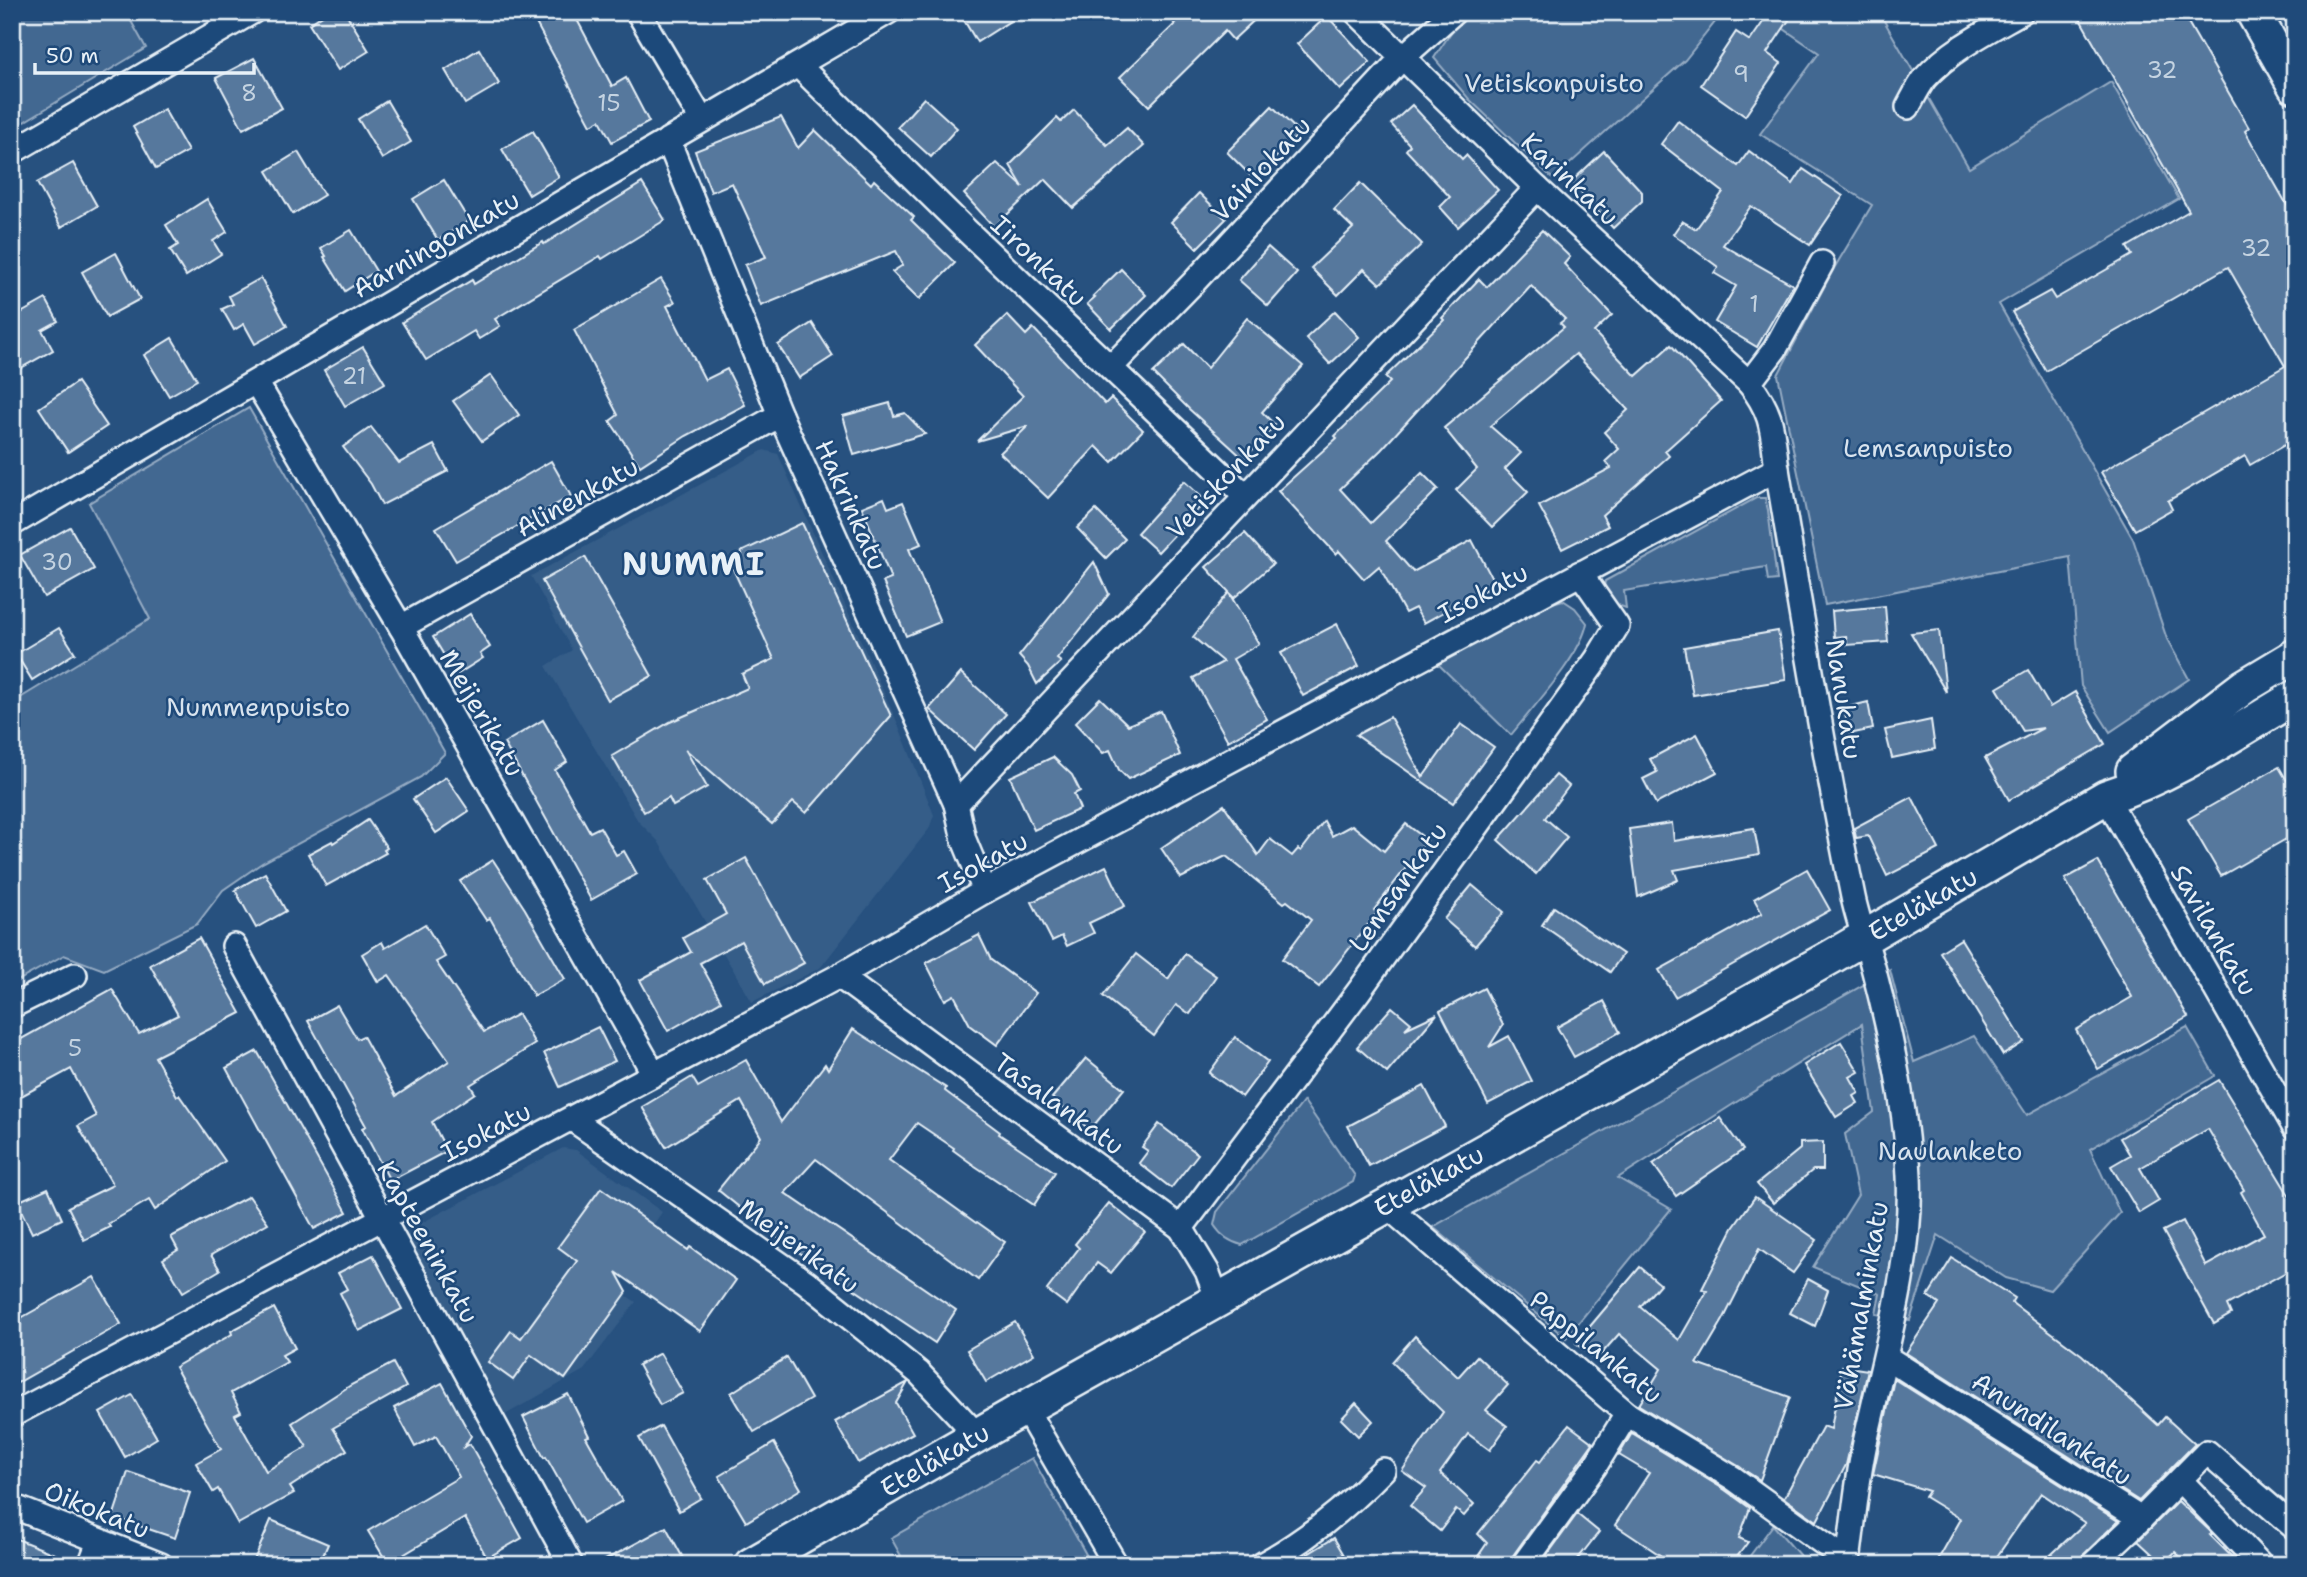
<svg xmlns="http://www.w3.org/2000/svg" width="2307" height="1577" viewBox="0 0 2307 1577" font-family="'Shantell Sans',sans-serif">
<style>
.built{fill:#355d88}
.green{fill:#436891;stroke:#96acc4;stroke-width:2}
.building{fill:#57789d;stroke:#e8f1f8;stroke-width:2}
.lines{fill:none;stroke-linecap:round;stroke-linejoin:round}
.street-casing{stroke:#e8f1f8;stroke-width:28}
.secondary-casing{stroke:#e8f1f8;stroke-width:38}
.street{stroke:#1f4a7a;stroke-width:23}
.secondary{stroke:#1f4a7a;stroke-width:33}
.labels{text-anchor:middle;stroke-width:5;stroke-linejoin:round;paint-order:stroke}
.number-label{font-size:23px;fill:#c4d3e1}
.park-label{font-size:26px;fill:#d8e3ee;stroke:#1f4a7a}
.street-label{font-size:26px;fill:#e8f1f8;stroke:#1f4a7a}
.district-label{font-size:33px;font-weight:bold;letter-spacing:2px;fill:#e8f1f8;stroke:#1f4a7a}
</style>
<rect width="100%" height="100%" fill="#27517f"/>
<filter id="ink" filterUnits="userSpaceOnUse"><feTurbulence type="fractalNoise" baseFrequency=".0143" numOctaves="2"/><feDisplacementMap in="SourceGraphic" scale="14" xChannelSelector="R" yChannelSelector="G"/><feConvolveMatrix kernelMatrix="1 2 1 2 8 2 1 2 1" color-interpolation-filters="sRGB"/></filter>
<g filter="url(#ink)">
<g class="built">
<path d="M764 450 778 454 898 724 934 815 929 829 820 968 752 1002 658 841 638 821 546 666 572 650 531 576Z"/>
<path d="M563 1148 576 1150 662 1212 612 1286 636 1302 584 1370 505 1415 405 1243 412 1228Z"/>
</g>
<g class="green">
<path d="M12 12H126L146 48 12 129Z"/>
<path d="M1468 12H1723L1685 60 1553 179 1469 99 1434 58 1456 25Z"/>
<path d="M1759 12H1879L1969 168 2111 82 2179 199 1999 304 2133 539 2167 639 2189 679 2110 732 2081 686 2070 557 1825 605 1778 375 1833 270 1872 205 1760 134 1819 53Z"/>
<path d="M249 408 445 753 421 777 262 863 223 890 197 924 104 970 64 955 12 984V703L150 619 89 503Z"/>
<path d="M1756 498H1765L1768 510 1777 580 1768 581 1766 567 1624 591 1626 608C1613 604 1601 597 1605 581Z"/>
<path d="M1563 600 1575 608 1587 623C1581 656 1533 707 1511 735L1437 663 1545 605Z"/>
<path d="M1890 970 1914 1062 1974 1036 2027 1115 2187 1027 2215 1076 2090 1149 2120 1213 2050 1290 2006 1278 1938 1235 1910 1320 1876 1314 1880 1294 1813 1267 1858 1195 1845 1134 1874 1112 1862 1024 1735 1103 1618 1178 1671 1209 1566 1338 1433 1227Z"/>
<path d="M1304 1101 1355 1176 1353 1182 1242 1245C1229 1242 1221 1236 1214 1225L1217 1212Z"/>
<path d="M1032 1458 1092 1565H906L891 1538Z"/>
<path d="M1773 1525 1808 1565H1743Z"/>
</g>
<g class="building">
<path d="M327 12H345L369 51 338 70 309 24Z"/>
<path d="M530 12H573L612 86 626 78 649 122 612 142 600 120 591 125Z"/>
<path d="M959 12H1024L977 42Z"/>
<path d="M1164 12H1263L1233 40 1225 31 1149 106 1120 77 1175 24Z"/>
<path d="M1770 12H1790L1793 14 1767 53 1781 63 1745 116 1701 85 1736 32 1750 41Z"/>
<path d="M2076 12H2182L2249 128 2245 131 2295 219V439L2250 465 2245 456 2168 501 2172 509 2135 530 2101 472 2285 366 2228 267 2046 371 2012 312 2050 291 2055 299 2132 255 2127 247 2189 211Z"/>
<path d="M1327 16 1370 62 1340 90 1297 44Z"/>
<path d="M479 49 499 84 465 104 445 70Z"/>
<path d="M254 58 282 108 243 129 216 78Z"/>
<path d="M924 98 957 128 931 157 898 127Z"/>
<path d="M387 101 411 142 382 159 358 119Z"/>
<path d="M1412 105 1462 159 1466 155 1498 190 1458 227 1440 207 1450 197 1406 150 1410 145 1391 124Z"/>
<path d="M1272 106 1300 133 1254 179 1227 152Z"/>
<path d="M164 109 188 151 156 169 133 127Z"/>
<path d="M1074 110 1107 145 1127 128 1144 146 1073 208 1045 179 994 227 964 194 997 163 1023 187 1010 165 1057 118 1061 122Z"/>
<path d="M781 117 798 148 815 130 871 184 874 180 914 217 911 220 955 263 919 299 892 272 903 265 896 251 761 306 745 265 766 257 732 183 711 192 695 151Z"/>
<path d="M1678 121 1738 166 1749 151 1793 184 1803 169 1843 196 1810 245 1751 206 1723 245 1793 285 1757 347 1715 322 1736 286 1714 273 1718 267 1673 234 1682 221 1696 229 1723 192 1661 144Z"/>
<path d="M533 131 559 177 529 195 502 149Z"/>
<path d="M1604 151 1642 192V201L1613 228 1571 182Z"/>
<path d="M298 152 324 195 293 214 267 171Z"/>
<path d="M73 163 97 206 61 227 37 183Z"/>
<path d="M444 180 469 221 438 240 413 199Z"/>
<path d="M642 183 665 220 602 259 600 256 495 319 500 326 479 339 474 331 426 360 402 322 472 280 474 284 543 242 544 244Z"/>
<path d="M1360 183 1422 244 1380 284 1364 269 1338 295 1311 268 1353 228 1334 210Z"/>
<path d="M1199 193 1226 219 1197 248 1171 222Z"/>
<path d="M207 199 227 232 213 241 221 254 186 276 170 250 178 245 166 225Z"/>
<path d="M351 230 376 271 345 291 324 257 326 256 321 248Z"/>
<path d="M1542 230 1570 257 1564 264 1612 315 1594 332 1636 376 1671 345 1721 401 1665 451 1669 456 1602 515 1608 526 1562 549 1539 506 1611 468 1606 461 1619 449 1604 432 1628 410 1576 354 1490 426 1521 453 1505 469 1528 492 1492 527 1456 490 1477 469 1444 428 1564 327 1560 323 1565 319 1531 286 1381 450 1340 489 1371 523 1422 473 1438 489 1386 541 1413 572 1472 540 1495 584 1424 623 1415 608 1405 613 1379 566 1364 579 1339 551 1336 554 1278 491 1337 438 1335 436 1390 382 1385 377 1444 320 1442 318 1479 279 1487 287Z"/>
<path d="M1268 247 1297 273 1268 306 1239 280Z"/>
<path d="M116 253 140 299 107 317 82 272Z"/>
<path d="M1121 269 1146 295 1111 329 1087 304 1095 297 1093 296Z"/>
<path d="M261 278 287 326 255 344 244 324 234 330 222 309 233 304 229 296Z"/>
<path d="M661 279 675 302 667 306 705 380 727 369 745 405 686 436 640 466 610 421 618 415 574 330Z"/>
<path d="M46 299 58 321 42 330 53 350 12 373V318Z"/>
<path d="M1335 311 1359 337 1330 364 1306 338Z"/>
<path d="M1007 315 1026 335 1033 328 1105 404 1111 398 1143 430 1112 462 1096 446 1048 498 1000 453 1028 426 977 441 1023 396 975 345Z"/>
<path d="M1247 318 1303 366 1262 412 1275 425 1244 459 1189 409 1153 373 1184 344 1207 368Z"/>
<path d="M812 323 833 356 799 378 778 345Z"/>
<path d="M172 338 197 380 169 396 144 355Z"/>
<path d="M363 347 385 383 345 406 324 370Z"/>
<path d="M491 375 519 415 482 441 453 401Z"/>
<path d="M77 382 107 426 68 452 39 408Z"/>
<path d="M890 403 894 416 905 413 925 434 854 455 843 416Z"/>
<path d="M371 427 399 463 434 445 448 471 382 505 371 484 343 447Z"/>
<path d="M551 461 571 496 456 561 436 528Z"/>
<path d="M1184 481 1206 501 1158 552 1137 533Z"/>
<path d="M884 498 888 508 903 502 921 544 909 549 940 622 906 636 883 582 891 579 862 507Z"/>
<path d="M1096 510 1125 539 1106 558 1077 528Z"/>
<path d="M802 523 891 716 806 813 793 802 772 824 685 749 707 787 673 806 669 798 644 812 612 756 670 722 748 688 742 674 774 659 729 560 742 554 741 552Z"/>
<path d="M70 527 94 569 44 597 20 555Z"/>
<path d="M1245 533 1273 564 1234 598 1229 593 1259 644 1233 659 1267 719 1228 741 1193 678 1223 662 1193 637 1229 592 1206 567Z"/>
<path d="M585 557 652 676 608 700 542 581Z"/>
<path d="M1094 562 1109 594 1057 659 1061 662 1037 684 1028 666 1019 656Z"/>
<path d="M1885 606 1888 642 1847 645 1846 636 1834 637 1832 611Z"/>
<path d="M470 614 490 647 480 654 483 658 456 675 433 637Z"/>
<path d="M1337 624 1359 666 1303 696 1281 653Z"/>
<path d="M59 628 75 653 32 680 16 654Z"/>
<path d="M1939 630 1946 692 1911 633Z"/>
<path d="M1778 631 1786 680 1693 695 1684 647Z"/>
<path d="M2028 670 2050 707 2075 692 2105 744 2009 800 1985 758 2043 728 2023 731 1997 688Z"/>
<path d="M961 673 1006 714 974 750 929 709Z"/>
<path d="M1100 698 1128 725 1161 711 1180 755 1128 779 1119 770 1110 750 1103 753 1075 723Z"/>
<path d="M1868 702 1873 729 1849 734 1844 708Z"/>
<path d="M1390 717 1423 777 1461 724 1494 747 1453 803 1356 735Z"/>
<path d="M543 720 567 762 555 770 590 832 600 827 616 855 624 851 637 874 591 900 504 743Z"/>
<path d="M1931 720 1935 749 1892 758 1885 730Z"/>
<path d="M1697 734 1717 772 1656 804 1643 779 1657 772 1650 759Z"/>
<path d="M1053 757 1072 775 1080 791 1074 794 1080 809 1034 830 1010 777Z"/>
<path d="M2279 767 2295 794V834L2221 876 2188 819Z"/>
<path d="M1556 775 1569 786 1545 818 1567 837 1536 874 1498 840Z"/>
<path d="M446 777 469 811 436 833 413 799Z"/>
<path d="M1912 797 1939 849 1887 876 1868 836 1856 838 1854 828Z"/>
<path d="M1224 805 1258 855 1270 839 1292 856 1298 849 1301 851 1324 821 1332 836 1352 825 1384 851 1406 824 1427 840 1374 910 1377 913 1319 987 1282 959 1311 920 1287 901 1284 903 1226 856 1181 878 1161 848Z"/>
<path d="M368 820 387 848 384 850 386 853 326 886 308 854 332 841 333 843Z"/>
<path d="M1672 823 1674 841 1754 828 1759 855 1674 870 1678 880 1638 897 1629 829Z"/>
<path d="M746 858 804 963 765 984 741 941 700 963 721 1001 668 1031 640 980 691 952 683 938 726 914 707 880Z"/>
<path d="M493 860 525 909 565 979 534 996 490 918 486 920 460 881Z"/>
<path d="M2098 861 2188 1017 2098 1069 2076 1030 2132 997 2065 879Z"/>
<path d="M1106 866 1125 906 1089 923 1094 933 1067 946 1062 936 1052 941 1032 902Z"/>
<path d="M1807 869 1830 910 1675 997 1659 970 1762 913 1754 899Z"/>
<path d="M265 873 286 911 256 928 235 890Z"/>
<path d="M1472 885 1504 912 1475 946 1444 919Z"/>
<path d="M1554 907 1623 954 1610 972 1542 925Z"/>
<path d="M425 924 445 957 436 962 484 1032 518 1014 535 1044 470 1085 475 1093 432 1122 447 1151 390 1181 362 1128 366 1126 308 1021 337 1005 357 1039 363 1036 396 1096 449 1061 389 975 378 982 362 954 382 942 385 948Z"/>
<path d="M979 935 991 960 1036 993 997 1045 970 1025 954 995 945 1000 926 963Z"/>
<path d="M199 938 241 1013 155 1057 177 1096 179 1095 225 1161 155 1210 149 1200 108 1224 110 1227 84 1240 68 1207 113 1185 78 1126 96 1116 71 1069 12 1101V1044L112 989 139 1034 178 1015 150 965Z"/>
<path d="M1961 939 2024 1042 2003 1055 1940 952Z"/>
<path d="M1136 954 1168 979 1185 954 1216 976 1190 1014 1176 1005 1154 1036 1103 996Z"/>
<path d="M1484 988 1503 1025 1489 1047 1509 1036 1532 1081 1488 1104 1440 1011Z"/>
<path d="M1604 1001 1620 1032 1574 1057 1557 1027Z"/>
<path d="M1392 1007 1411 1023 1405 1029 1437 1014 1387 1073 1357 1047Z"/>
<path d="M598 1027 615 1061 560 1087 544 1053Z"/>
<path d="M853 1029 946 1088 945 1091 1000 1132 999 1134 1055 1172 1034 1205 975 1166 953 1150 954 1148 917 1123 889 1160 976 1223 977 1222 1005 1242 978 1280 816 1159 785 1193 956 1310 935 1343 776 1237 718 1190 761 1137 741 1101 666 1147 642 1107 692 1077 698 1087 746 1060 781 1122 825 1064 828 1069Z"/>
<path d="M1235 1037 1268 1062 1242 1097 1209 1073Z"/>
<path d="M1841 1042 1859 1072 1850 1077 1859 1093 1854 1096 1858 1103 1836 1117 1804 1065Z"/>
<path d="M257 1051 347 1212 314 1229 226 1068Z"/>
<path d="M1086 1058 1124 1089 1090 1130 1052 1098Z"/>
<path d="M2219 1080 2295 1205V1267L2227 1305 2231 1314 2214 1324 2163 1231 2183 1221 2206 1266 2264 1234 2241 1192 2244 1190 2208 1129 2140 1168 2159 1201 2139 1213 2111 1166 2130 1155 2120 1138Z"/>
<path d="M1424 1086 1445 1126 1369 1166 1348 1126Z"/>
<path d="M1720 1118 1743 1150 1676 1196 1653 1164Z"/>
<path d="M1159 1124 1198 1154 1171 1188 1139 1163 1148 1151 1142 1147Z"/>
<path d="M1823 1142V1170H1813L1773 1203 1757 1184 1800 1149V1143Z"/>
<path d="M48 1188 62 1219 32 1233 17 1202Z"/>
<path d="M601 1188 688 1250 690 1247 736 1280 700 1331 616 1272 627 1292 565 1379 531 1355 513 1380 488 1362 511 1331 521 1338 577 1261 558 1247Z"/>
<path d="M249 1196 268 1223 211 1255 220 1270 183 1292 163 1259 178 1250 171 1237Z"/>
<path d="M1755 1197 1817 1240 1793 1273 1759 1249 1723 1320 1697 1364 1790 1397 1760 1480 1639 1405 1661 1369 1619 1334 1596 1360 1576 1343 1640 1267 1660 1284 1640 1307 1679 1340 1707 1291 1702 1289 1733 1228Z"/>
<path d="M1109 1203 1145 1232 1111 1273 1097 1263 1067 1305 1047 1290 1079 1248 1075 1244Z"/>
<path d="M373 1255 402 1309 359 1331 340 1293 347 1289 338 1273Z"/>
<path d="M1952 1258 2015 1298 2012 1303 2082 1355 2158 1425 2165 1417 2195 1444 2139 1501 1906 1353 1939 1304 1928 1296Z"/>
<path d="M94 1277 121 1324 12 1386V1323Z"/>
<path d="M1808 1279 1828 1290 1815 1326 1790 1313Z"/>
<path d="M274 1308 295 1348 282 1355 287 1362 231 1393 241 1412 235 1415 266 1471 307 1447 292 1423 351 1385 393 1363 406 1387 333 1428 347 1450 290 1487 294 1493 238 1524 218 1489 213 1492 196 1463 221 1449 175 1367 232 1334 231 1331Z"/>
<path d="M1015 1322 1034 1354 986 1382 967 1350Z"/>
<path d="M1415 1336 1458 1377 1477 1356 1508 1385 1486 1410 1507 1426 1490 1450 1468 1434 1440 1473 1474 1504 1464 1516 1456 1510 1440 1531 1410 1506 1426 1488 1402 1471 1443 1412 1392 1362Z"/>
<path d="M660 1353 683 1393 660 1405 638 1365Z"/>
<path d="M787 1357 811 1399 754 1432 731 1393Z"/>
<path d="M1842 1366 1868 1370 1846 1465 1817 1521 1784 1498 1823 1426 1831 1429Z"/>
<path d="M1894 1379 2118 1521 2073 1565H2040L2085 1523 2041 1493 1991 1565H1935L1961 1519 1925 1497 1929 1491 1873 1474Z"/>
<path d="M908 1382 896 1403 913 1433 858 1463 835 1422Z"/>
<path d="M442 1383 471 1436 464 1447 470 1444 522 1538 487 1558 465 1518 388 1564 368 1531 459 1477 436 1436 415 1447 394 1408Z"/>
<path d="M568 1394 589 1436 586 1437 622 1501 583 1523 546 1457 544 1458 523 1417Z"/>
<path d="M132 1395 157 1438 125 1457 100 1413Z"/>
<path d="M1356 1403 1373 1421 1358 1436 1341 1419Z"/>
<path d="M1569 1425 1593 1443 1512 1557 1509 1565H1472L1487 1543 1478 1534 1537 1460 1540 1462Z"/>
<path d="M661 1426 701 1498 679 1511 639 1438Z"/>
<path d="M1632 1433 1725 1490 1750 1508 1739 1538 1748 1542 1731 1565H1675L1615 1525 1649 1473 1619 1455Z"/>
<path d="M774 1443 801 1489 746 1522 719 1476Z"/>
<path d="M128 1472 190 1493 175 1538 113 1517Z"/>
<path d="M2178 1501 2210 1531 2212 1534 2210 1535 2240 1565H2189L2175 1552 2163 1564 2138 1541Z"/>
<path d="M1577 1514 1599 1532 1573 1565H1540Z"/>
<path d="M271 1520 328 1544 319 1565H252Z"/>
<path d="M666 1527 683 1558 671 1565H596Z"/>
<path d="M12 1537 77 1563 76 1565H12Z"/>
<path d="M1334 1538 1350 1565H1290Z"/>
</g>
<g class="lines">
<g class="street-casing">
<g id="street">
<path d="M638 12 702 120"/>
<path d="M1356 12 1537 188 1749 383"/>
<path d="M798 65 967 231 1245 496"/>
<path d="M1908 107C1913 98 1918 87 1925 78 1950 50 1988 31 2021 12"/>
<path d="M668 140 780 415 956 804 964 840 985 891"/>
<path d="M12 152 252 12"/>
<path d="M1111 367 1194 282 1402 58 1454 12"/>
<path d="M256 382 401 627 654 1074"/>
<path d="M1777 469C1801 612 1824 755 1853 897 1858 921 1867 944 1873 967 1891 1035 1906 1106 1909 1176 1913 1258 1885 1353 1867 1434 1857 1475 1854 1519 1848 1561"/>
<path d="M12 524 888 12"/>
<path d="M401 627 780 415"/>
<path d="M2106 797 2295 1128"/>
<path d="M956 804 1537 188"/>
<path d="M234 946 571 1565"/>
<path d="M839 976 1181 1228 1207 1271 1218 1300"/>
<path d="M12 1006 75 975"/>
<path d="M572 1119 806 1282 919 1373 978 1436"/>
<path d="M1386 1205 1627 1414 1733 1478 1848 1561 1849 1565"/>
<path d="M1181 1228 1359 991 1597 659 1617 626 1580 573"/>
<path d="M1886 1357 2141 1519 2207 1452 2295 1528"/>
<path d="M1025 1408 1116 1565"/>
<path d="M12 1415 839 976 985 891 1777 469C1772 431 1774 415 1749 383L1775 349 1822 263"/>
<path d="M2180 1480 2261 1565"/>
<path d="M12 1506 161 1565"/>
<path d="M90 1565 99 1542"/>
<path d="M1261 1565C1307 1540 1346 1508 1383 1470"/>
<path d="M1523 1565 1595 1466 1627 1414"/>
<path d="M2092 1565 2141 1519"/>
</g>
</g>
<g class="secondary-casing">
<g id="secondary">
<path d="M2253 12 2295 86"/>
<path d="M2133 771 2245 686 2295 656"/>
<path d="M751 1565 1025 1408 1831 957 2106 797C2173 776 2234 733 2295 697"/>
</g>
</g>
<use href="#street" class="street"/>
<use href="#secondary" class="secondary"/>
</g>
</g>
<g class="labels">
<g class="number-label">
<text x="2162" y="78">32</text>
<text x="1741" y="82">9</text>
<text x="249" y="101">8</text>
<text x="609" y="111">15</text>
<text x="2256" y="256">32</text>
<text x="1754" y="312">1</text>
<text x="354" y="384">21</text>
<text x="57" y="570">30</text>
<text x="75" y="1056">5</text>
</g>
<g class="park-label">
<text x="1554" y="92">Vetiskonpuisto</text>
<text x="1928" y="457">Lemsanpuisto</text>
<text x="258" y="716">Nummenpuisto</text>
<text x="1950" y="1160">Naulanketo</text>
</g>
<g class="street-label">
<text transform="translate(1261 169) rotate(-47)" y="9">Vainiokatu</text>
<text transform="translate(1570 179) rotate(43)" y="9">Karinkatu</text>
<text transform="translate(436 244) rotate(-30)" y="9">Aarningonkatu</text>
<text transform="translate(1039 261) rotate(43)" y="9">Iironkatu</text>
<text transform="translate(1226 476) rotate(-47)" y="9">Vetiskonkatu</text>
<text transform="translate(577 497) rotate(-29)" y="9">Alinenkatu</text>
<text transform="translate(851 505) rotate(66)" y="9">Hakrinkatu</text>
<text transform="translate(1483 593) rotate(-28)" y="9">Isokatu</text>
<text transform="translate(1844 699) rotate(81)" y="9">Nanukatu</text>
<text transform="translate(482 713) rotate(60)" y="9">Meijerikatu</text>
<text transform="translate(983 862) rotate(-29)" y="9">Isokatu</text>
<text transform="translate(1398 887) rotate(-55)" y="9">Lemsankatu</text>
<text transform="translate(1923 904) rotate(-30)" y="9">Eteläkatu</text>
<text transform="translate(2214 930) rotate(60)" y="9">Savilankatu</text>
<text transform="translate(1059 1104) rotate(36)" y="9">Tasalankatu</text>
<text transform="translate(486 1132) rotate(-28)" y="9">Isokatu</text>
<text transform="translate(1429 1181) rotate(-29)" y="9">Eteläkatu</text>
<text transform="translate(428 1242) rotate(61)" y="9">Kapteeninkatu</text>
<text transform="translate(799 1246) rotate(36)" y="9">Meijerikatu</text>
<text transform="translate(1861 1306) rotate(-80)" y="9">Vähämalminkatu</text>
<text transform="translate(1596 1347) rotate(39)" y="9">Pappilankatu</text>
<text transform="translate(2052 1429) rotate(33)" y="9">Anundilankatu</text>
<text transform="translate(935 1460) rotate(-30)" y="9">Eteläkatu</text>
<text transform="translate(97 1510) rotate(22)" y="9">Oikokatu</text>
</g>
<g class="district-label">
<text x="694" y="575">NUMMI</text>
</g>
</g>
<rect width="2307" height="1577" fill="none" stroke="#1f4a7a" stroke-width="42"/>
<rect x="21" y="21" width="2265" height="1535" fill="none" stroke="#e8f1f8" stroke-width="2.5" filter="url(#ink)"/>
<path d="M35 63v10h219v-10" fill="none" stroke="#e8f1f8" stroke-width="3.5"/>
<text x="46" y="63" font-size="21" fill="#e8f1f8" stroke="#1f4a7a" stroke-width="5" paint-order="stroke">50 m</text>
</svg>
